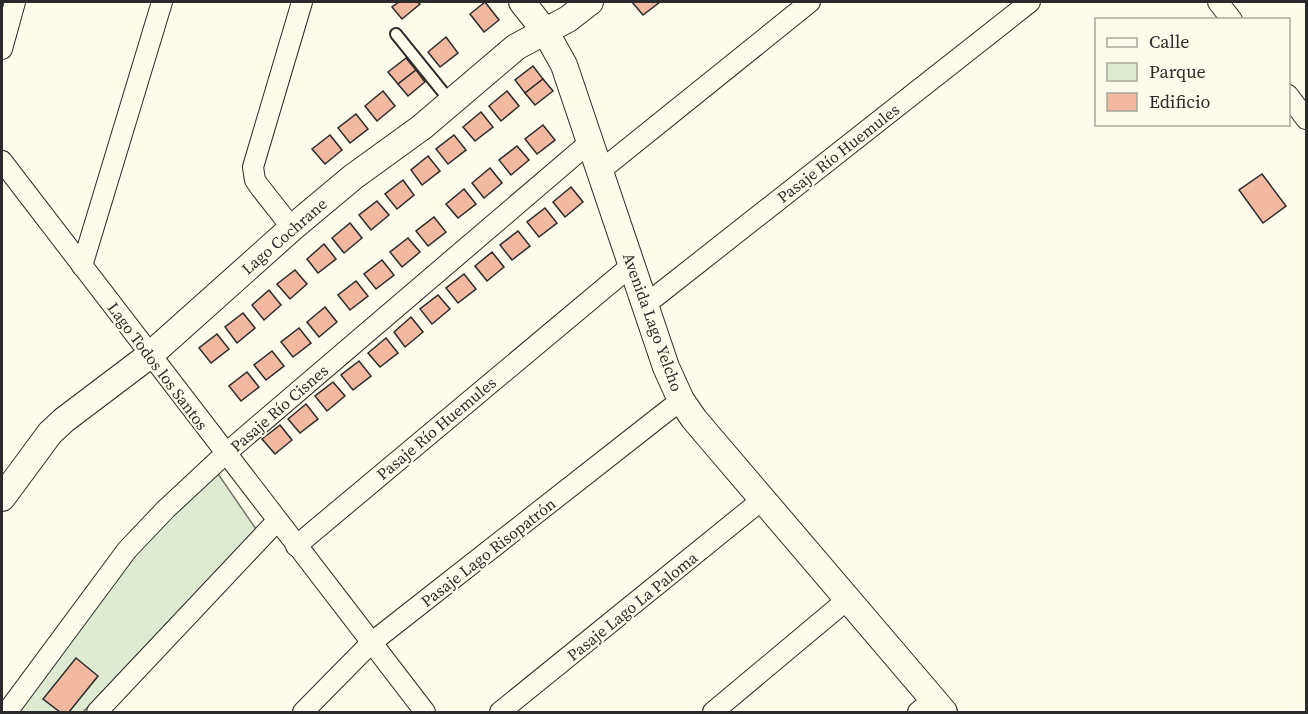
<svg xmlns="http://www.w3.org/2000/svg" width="1308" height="714" viewBox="0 0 1308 714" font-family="'Source Serif 4',serif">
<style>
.green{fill:#deebd1;stroke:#74746e;stroke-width:1.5}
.building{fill:#f2b8a0;stroke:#2b2b2b;stroke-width:1.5}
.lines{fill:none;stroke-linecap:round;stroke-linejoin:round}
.service-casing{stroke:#2b2b2b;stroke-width:14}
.minor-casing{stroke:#2b2b2b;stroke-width:22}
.tertiary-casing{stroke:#2b2b2b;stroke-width:28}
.service{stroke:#fdfbea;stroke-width:10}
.minor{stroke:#fdfbea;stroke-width:20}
.tertiary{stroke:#fdfbea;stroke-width:26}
.labels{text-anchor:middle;stroke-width:4.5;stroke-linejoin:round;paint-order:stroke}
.street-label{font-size:16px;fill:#2b2b2b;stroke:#fdfbea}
</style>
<rect width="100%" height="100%" fill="#fdfbea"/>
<path class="green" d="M216 471 256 529 83 712H16L155 528Z"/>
<g class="building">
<path d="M399 2H417L420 4 402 19 392 7Z"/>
<path d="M485 2 499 20 484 32 470 14Z"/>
<path d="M632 2H660L643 15Z"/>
<path d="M446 37 458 53 440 67 428 52Z"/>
<path d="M406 58 416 70 398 84 388 72Z"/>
<path d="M533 66 543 79 525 93 515 80Z"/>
<path d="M416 70 425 82 408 96 398 84Z"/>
<path d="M543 79 553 91 535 105 525 93Z"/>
<path d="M383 91 395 106 377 121 365 106Z"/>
<path d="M507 91 519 106 501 121 489 106Z"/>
<path d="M481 112 493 127 475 141 463 127Z"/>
<path d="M356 114 368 129 350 143 338 128Z"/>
<path d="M543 125 555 140 537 154 525 139Z"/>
<path d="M330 135 342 150 325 164 312 149Z"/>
<path d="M454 135 466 150 448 164 436 149Z"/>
<path d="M517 146 529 160 511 175 499 160Z"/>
<path d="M428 156 440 171 422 185 411 170Z"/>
<path d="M490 168 502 183 484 198 472 183Z"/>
<path d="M1262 174 1286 206 1263 223 1239 190Z"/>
<path d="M403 180 414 195 397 209 385 194Z"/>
<path d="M571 187 583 202 565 217 553 202Z"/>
<path d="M464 189 476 204 458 218 446 204Z"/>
<path d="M377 201 389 215 371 230 359 215Z"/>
<path d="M545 208 557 223 539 237 527 222Z"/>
<path d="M434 217 446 232 428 246 416 231Z"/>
<path d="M350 223 362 238 344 253 332 238Z"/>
<path d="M518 231 530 246 512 260 500 245Z"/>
<path d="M408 238 420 252 402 267 390 252Z"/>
<path d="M324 244 336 259 318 273 307 259Z"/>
<path d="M492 252 504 267 487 281 475 266Z"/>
<path d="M382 260 394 275 376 289 364 274Z"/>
<path d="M295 270 307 284 290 299 277 284Z"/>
<path d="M464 274 476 289 458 303 446 288Z"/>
<path d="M356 281 368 296 350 310 338 295Z"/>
<path d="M269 290 281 305 264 320 252 305Z"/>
<path d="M438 295 450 309 432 324 420 309Z"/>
<path d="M325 307 337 322 319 337 307 322Z"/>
<path d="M243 313 255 328 237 343 225 327Z"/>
<path d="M411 317 423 332 405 347 394 332Z"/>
<path d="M299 328 311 343 293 357 281 342Z"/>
<path d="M217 334 229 349 211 363 199 348Z"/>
<path d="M386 338 398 353 380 367 368 353Z"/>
<path d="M272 351 284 366 266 380 254 365Z"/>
<path d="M359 361 371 376 353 390 341 375Z"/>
<path d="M247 372 259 387 241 401 229 386Z"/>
<path d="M333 382 345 396 327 411 315 396Z"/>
<path d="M306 404 318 419 300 433 288 419Z"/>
<path d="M280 425 292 440 275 454 262 439Z"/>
<path d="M76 658 98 676 69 712H60L43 699Z"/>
</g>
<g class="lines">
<g class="service-casing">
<path id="service" d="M396 34 451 102"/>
</g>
<g class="minor-casing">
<g id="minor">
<path d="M1218 2 1232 20"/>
<path d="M2 49 15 2"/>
<path d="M1288 95 1306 119"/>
<path d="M2 161 425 712"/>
<path d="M600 171 810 2"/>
<path d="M292 228 259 186 255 180 253 167 302 2"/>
<path d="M82 266 162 2"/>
<path d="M645 305 1030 2"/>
<path d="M296 546 632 265"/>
<path d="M7 712 127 550 166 509 225 454 590 142"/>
<path d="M97 712 277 521"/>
<path d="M303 712 371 643 681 400"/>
<path d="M500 712 763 499"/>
<path d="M713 712 848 599"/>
<path d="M918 712 933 700"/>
</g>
</g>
<g class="tertiary-casing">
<g id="tertiary">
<path d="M522 2 545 31 564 65 666 367 681 400 694 419 944 712"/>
<path d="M2 498 50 433 64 420 150 355 292 228 353 177 422 127 516 47 568 19 590 2"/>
</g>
</g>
<use href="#service" class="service"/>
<use href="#minor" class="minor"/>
<use href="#tertiary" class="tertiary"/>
</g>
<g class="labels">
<g class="street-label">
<text transform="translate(838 153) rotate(-38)" y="6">Pasaje Río Huemules</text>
<text transform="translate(284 236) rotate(-41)" y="6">Lago Cochrane</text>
<text transform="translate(653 322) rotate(70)" y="6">Avenida Lago Yelcho</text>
<text transform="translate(158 366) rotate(53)" y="6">Lago Todos los Santos</text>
<text transform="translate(279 408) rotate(-41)" y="6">Pasaje Río Cisnes</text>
<text transform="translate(436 428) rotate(-40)" y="6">Pasaje Río Huemules</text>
<text transform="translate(488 552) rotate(-38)" y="6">Pasaje Lago Risopatrón</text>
<text transform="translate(632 606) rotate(-39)" y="6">Pasaje Lago La Paloma</text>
</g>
</g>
<rect width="1308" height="714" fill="none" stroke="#2b2b2b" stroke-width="6"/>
<rect x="1095" y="18" width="195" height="108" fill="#fdfbea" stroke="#a9a89e" stroke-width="1.5"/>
<rect x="1107" y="38" width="30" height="9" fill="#fdfbea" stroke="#a9a89e" stroke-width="1.5"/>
<text x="1149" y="48" font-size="18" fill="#2b2b2b">Calle</text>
<rect x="1107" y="63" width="30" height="18" fill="#deebd1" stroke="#a9a89e" stroke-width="1.5"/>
<text x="1149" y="78" font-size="18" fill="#2b2b2b">Parque</text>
<rect x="1107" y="93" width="30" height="18" fill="#f2b8a0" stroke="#a9a89e" stroke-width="1.5"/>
<text x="1149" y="108" font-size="18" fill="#2b2b2b">Edificio</text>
</svg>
